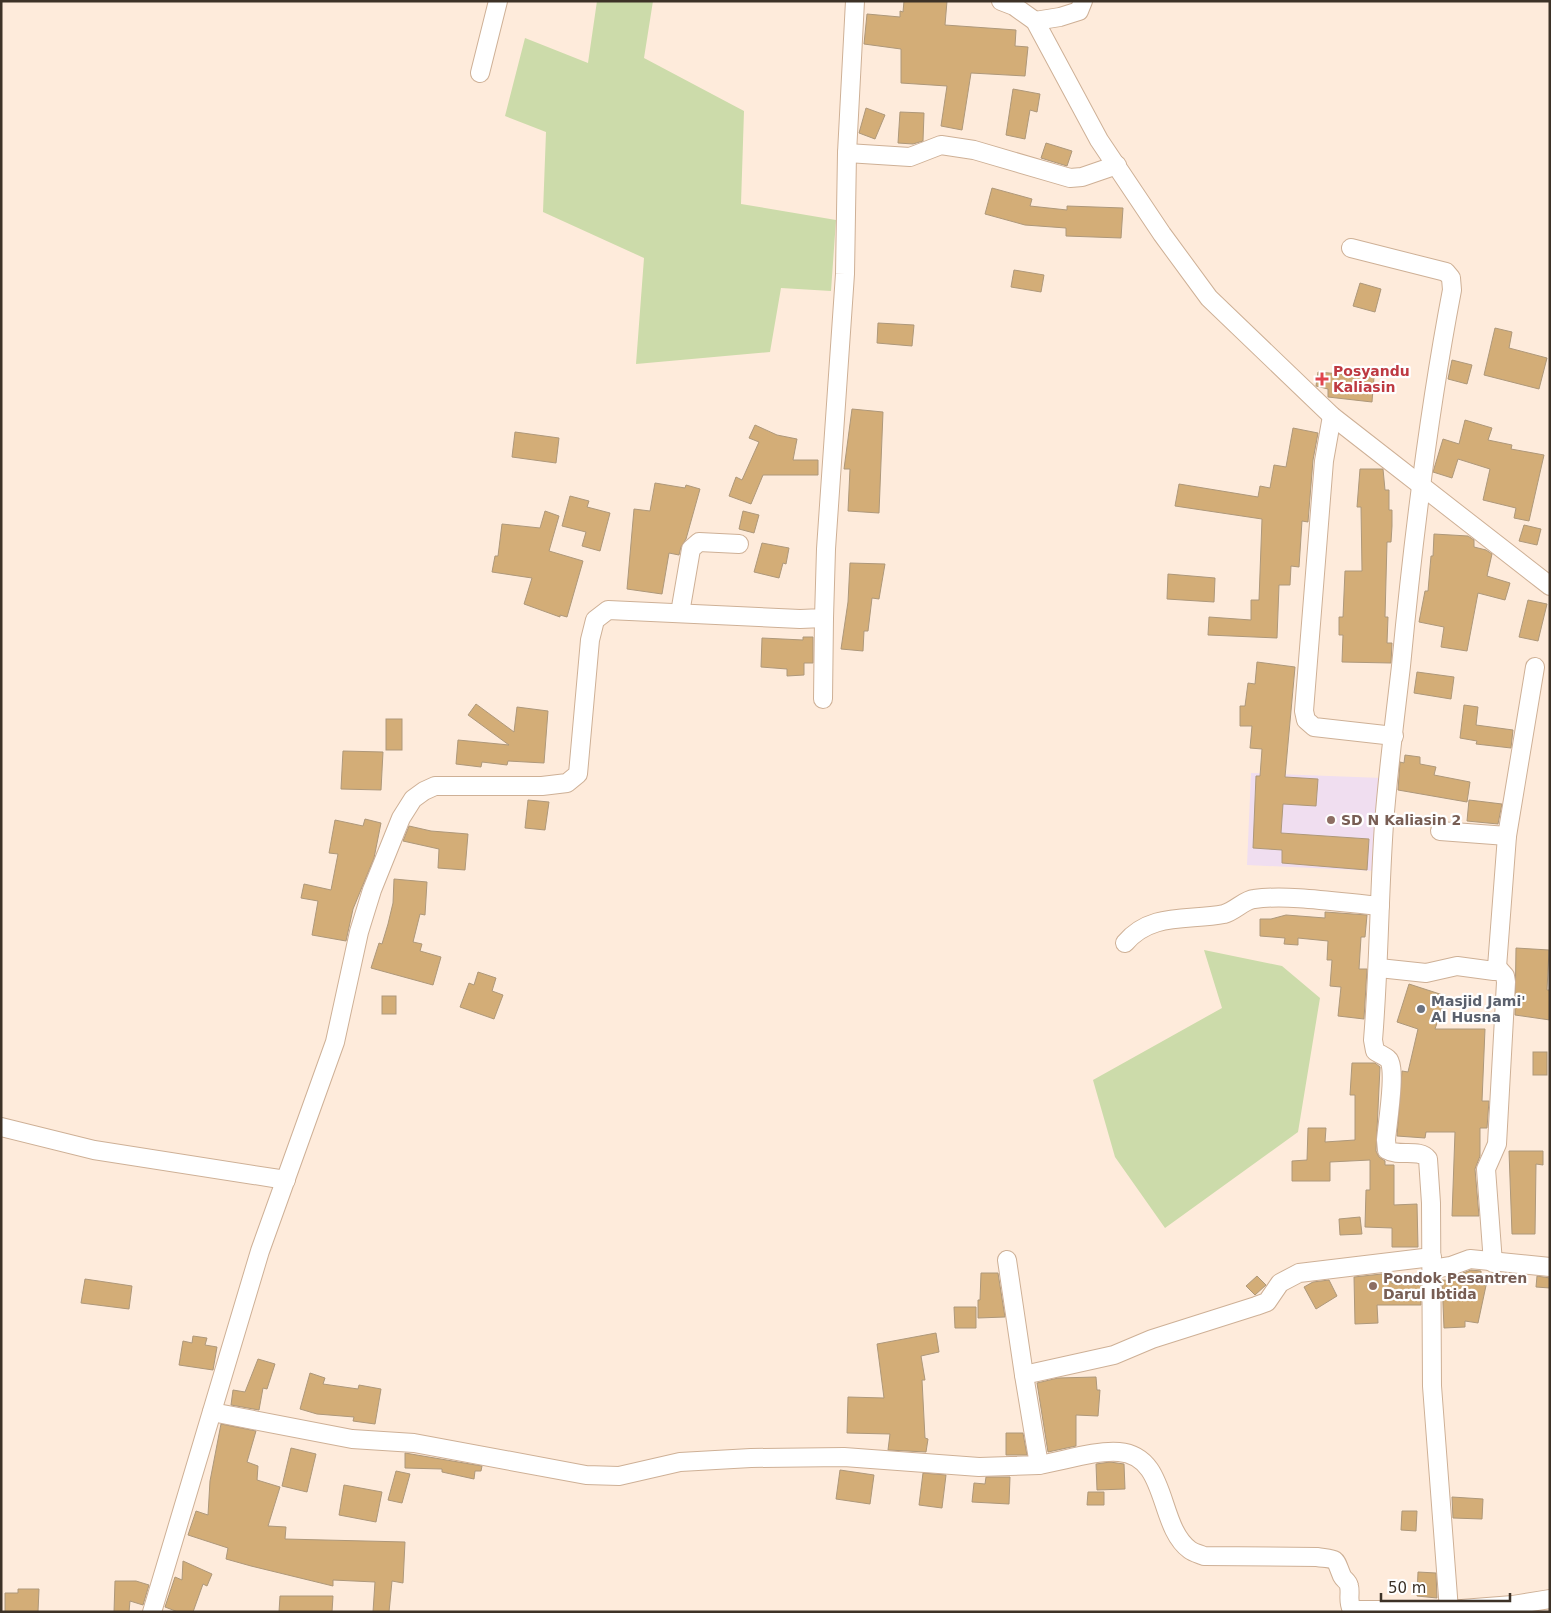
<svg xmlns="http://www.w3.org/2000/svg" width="1551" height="1613" viewBox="0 0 1551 1613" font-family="'DejaVu Sans',sans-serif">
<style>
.education{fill:#f0def0;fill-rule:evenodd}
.green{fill:#ccdbaa}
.building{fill:#d3ad77;stroke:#ae987a}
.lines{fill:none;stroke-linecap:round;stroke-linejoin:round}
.street-casing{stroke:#ceb096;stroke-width:20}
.street{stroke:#fff;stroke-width:18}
.health-dot{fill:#e0444e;stroke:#fff;stroke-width:2}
.education-dot{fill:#8d6e63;stroke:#fff;stroke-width:2}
.worship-dot{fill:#6b7280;stroke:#fff;stroke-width:2}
.labels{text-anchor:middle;stroke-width:4.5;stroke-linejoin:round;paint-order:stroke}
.health-label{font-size:14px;font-weight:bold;fill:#be3a42;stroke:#fff;text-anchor:start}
.education-label{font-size:14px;font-weight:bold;fill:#785e54;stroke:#fff;text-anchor:start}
.worship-label{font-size:14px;font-weight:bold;fill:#5b616d;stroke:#fff;text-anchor:start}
</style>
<rect width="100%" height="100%" fill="#feebdb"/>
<path class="education" d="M1251 773 1382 778 1378 871 1247 865ZM1256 776 1318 779 1316 806 1255 802ZM1284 833 1369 839 1367 869 1282 863Z"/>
<g class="green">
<path d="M597 1H653L644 58 744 111 741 204 836 220 831 291 781 288 770 352 636 364 644 258 543 212 546 132 505 116 525 38 588 63Z"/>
<path d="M1204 950 1282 966 1320 998 1298 1132 1165 1228 1115 1157 1093 1080 1222 1008Z"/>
</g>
<g class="building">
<path d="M904 1H947L945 25 1016 30 1015 46 1028 47 1025 76 971 73 962 130 941 126 947 86 901 83V49L864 44 867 14 900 17V11L903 12Z"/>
<path d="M1013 89 1040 94 1037 112 1030 110 1025 139 1006 135Z"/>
<path d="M866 108 885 115 875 139 859 133Z"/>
<path d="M900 112 924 113 923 141 913 144 898 143Z"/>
<path d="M1046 143 1072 151 1067 166 1041 158Z"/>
<path d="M992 188 1032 199 1030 206 1067 210V206L1123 208 1121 238 1066 236V228L1025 225 985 214Z"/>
<path d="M1014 270 1044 275 1041 292 1011 287Z"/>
<path d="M1360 283 1381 289 1375 312 1353 306Z"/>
<path d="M878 323 914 325 912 346 877 343Z"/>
<path d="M1495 328 1512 332 1509 348 1547 358 1539 389 1484 375Z"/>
<path d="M1452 360 1472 365 1467 384 1448 379Z"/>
<path d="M1318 372 1374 377 1372 402 1328 397V389L1316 386Z"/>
<path d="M852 409 883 412 879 513 848 511 850 469H844Z"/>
<path d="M1465 420 1492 428 1488 440 1512 445 1511 449 1544 455 1529 521 1514 518 1516 508 1483 500 1490 469 1458 459 1452 478 1433 472 1443 439 1459 444Z"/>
<path d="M755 425 777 435 797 439 793 460H818V475H763L751 504 729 496 736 477 742 480 759 442 749 438Z"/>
<path d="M1293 428 1318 433 1313 460 1308 522 1302 521 1299 567 1291 566 1290 585H1279L1277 638 1208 635 1209 617 1251 620V600H1259L1262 519 1175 506 1179 484 1258 497 1260 486 1270 488 1274 465 1286 467Z"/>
<path d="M515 432 559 438 556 463 512 457Z"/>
<path d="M1360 469H1383L1385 490H1389V510H1392V526L1391 542H1387L1385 617H1388L1387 643H1392L1391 663 1342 662 1343 635H1339V617H1343L1345 571H1362L1361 507H1357Z"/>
<path d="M655 483 685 488 686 485 700 489 686 539 681 547 679 555 669 553 662 594 627 589 634 509 650 511Z"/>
<path d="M570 496 589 501 587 507 610 513 600 551 582 546 586 532 562 526Z"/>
<path d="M545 511 559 516 549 551 583 561 567 617 560 615V617L524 604 532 578 492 572 495 556H498L502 524 540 528Z"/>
<path d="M743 511 759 515 754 533 739 529Z"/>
<path d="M1524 525 1541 529 1537 545 1519 541Z"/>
<path d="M1434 534 1468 536 1474 540V547L1486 550 1492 554 1487 576 1510 583 1505 600 1478 593 1467 651 1441 647 1444 627 1419 622 1425 591H1428L1431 556H1433Z"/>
<path d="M762 543 789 548 786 564 783 563 779 578 754 572Z"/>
<path d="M850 563 885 564 879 599 872 598 868 631H864L863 651 841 649 848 602Z"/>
<path d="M1168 574 1215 578 1214 602 1167 599Z"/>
<path d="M1528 600 1547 604 1538 641 1519 637Z"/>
<path d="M803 637H813V663H804V675L787 676V669L761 667 762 638 803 640Z"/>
<path d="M1257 662 1295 667 1285 777 1318 779 1316 806 1283 804 1281 833 1369 839 1367 870 1282 863V850L1253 848 1256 776H1260L1262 749 1250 748 1252 726H1240V706H1245L1248 683 1255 684Z"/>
<path d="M1417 672 1454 677 1451 699 1414 693Z"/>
<path d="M476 704 514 732 517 707 548 711 544 763 508 761 507 765 482 762 481 767 456 764 458 740 509 745 468 715Z"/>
<path d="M1464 705 1478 707 1476 725 1513 730 1511 748 1476 744 1477 741 1460 738Z"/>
<rect x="386" y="719" width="16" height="31"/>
<path d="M343 751 383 752 381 790 341 789Z"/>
<path d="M1405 755 1420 757V764L1436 767 1434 775 1470 782 1467 802 1398 790 1400 762 1404 763Z"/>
<path d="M528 800 549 802 545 830 525 828Z"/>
<path d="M1469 800 1502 804 1498 824 1467 821Z"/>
<path d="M365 819 381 823 374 858 353 909 346 941 312 935 318 901 301 898 304 884 331 890 338 854 329 853 335 820 363 826Z"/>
<path d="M409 826 431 831 468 834 465 870 438 868 439 849 403 841Z"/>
<path d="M394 879 427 882 425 915 420 914 413 942 422 944 420 951 441 957 433 985 371 968 379 943 382 944 388 924 393 903Z"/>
<path d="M1325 912 1367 915 1365 937H1361L1359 969H1367L1364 1019 1338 1016 1341 987 1330 986 1332 960H1327L1328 941 1298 938V945L1284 944 1285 938 1260 936V919H1271L1286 915 1325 918Z"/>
<path d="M1516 948 1549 950 1547 990H1550V1020L1515 1015Z"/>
<path d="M478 972 496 978 492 991 503 995 494 1019 460 1007 469 983 474 985Z"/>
<path d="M1409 984 1446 996 1435 1029H1485L1482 1101H1489L1487 1128H1480V1156L1475 1169 1479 1216H1452L1455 1132H1426L1425 1138 1397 1136 1402 1071 1408 1072 1418 1029 1397 1022Z"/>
<rect x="382" y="996" width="14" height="18"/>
<rect x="1533" y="1052" width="14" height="23"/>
<path d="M1352 1063H1375L1380 1067 1376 1151 1379 1157 1385 1161V1165H1394V1205L1417 1204 1418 1247H1392V1228L1365 1227 1366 1190H1370V1160L1330 1162V1181H1292V1161L1307 1160 1308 1128H1326L1325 1142 1355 1140V1095H1350Z"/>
<path d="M1509 1151H1543V1165L1536 1164 1535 1234H1512Z"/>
<path d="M1360 1217 1362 1234 1340 1235 1339 1219Z"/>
<path d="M1471 1270 1481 1271V1280L1487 1281 1478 1323 1465 1321V1327L1444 1328 1442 1280 1463 1281V1273Z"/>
<path d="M981 1273H998L1005 1317 978 1318V1300H980Z"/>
<path d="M1391 1273V1283H1421V1305H1377L1378 1323 1355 1324 1354 1277Z"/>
<path d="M1257 1276 1266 1285 1255 1295 1246 1286Z"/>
<path d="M1537 1276 1550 1278V1288L1536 1287Z"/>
<path d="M85 1279 132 1286 129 1309 81 1303Z"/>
<path d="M1329 1280 1337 1296 1316 1309 1304 1287 1313 1282Z"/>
<path d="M954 1307H976V1328H955Z"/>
<path d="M936 1333 939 1352 921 1356 925 1380H922L925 1438 928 1439 926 1452 888 1450 890 1434 847 1433 848 1397 884 1398 877 1344Z"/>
<path d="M193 1336 207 1338 205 1345 217 1347 213 1370 179 1365 183 1341 192 1343Z"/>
<path d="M258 1359 275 1364 267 1389 263 1388 259 1410 231 1405 233 1390 245 1392Z"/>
<path d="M310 1373 325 1378 323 1384 358 1389 359 1385 381 1389 375 1424 353 1421 354 1417 317 1414 300 1409Z"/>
<path d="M1096 1377 1097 1390H1100L1098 1416 1076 1415V1446L1048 1452 1037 1383 1058 1378Z"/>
<path d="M221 1424 256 1431 247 1462 258 1466 257 1480 280 1487 268 1526 286 1527 285 1539 405 1542 403 1583 392 1581 389 1612H373L375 1582 333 1580V1586L251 1566 226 1559 228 1548 188 1535 196 1511 208 1515 210 1481Z"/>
<path d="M1006 1433H1023L1027 1455H1006Z"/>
<path d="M291 1448 316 1454 307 1492 282 1486Z"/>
<path d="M405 1453 482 1466 481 1471H475L474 1479 442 1472V1469L405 1468Z"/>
<path d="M1110 1462 1124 1464 1125 1489 1097 1490 1096 1464Z"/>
<path d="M840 1470 874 1475 870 1504 836 1499Z"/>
<path d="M396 1471 410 1474 402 1503 388 1500Z"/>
<path d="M923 1473 946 1475 942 1508 919 1505Z"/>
<path d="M986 1477H1010L1009 1504 972 1502 974 1483 985 1484Z"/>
<path d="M344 1485 382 1492 376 1522 339 1515Z"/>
<path d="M1088 1492H1104V1505H1087Z"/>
<path d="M1452 1497 1483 1499 1482 1519 1453 1518Z"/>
<path d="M1402 1511H1417L1416 1531 1401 1530Z"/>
<path d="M183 1561 212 1574 207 1586 203 1584 193 1612H178L165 1607 175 1577 182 1580Z"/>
<path d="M1418 1572 1436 1573 1437 1598 1417 1596Z"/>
<path d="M115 1581H136L149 1585 143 1605 130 1601 129 1612H114Z"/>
<path d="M18 1589H39L38 1612H5V1593H18Z"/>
<path d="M280 1596H333L332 1612H279Z"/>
</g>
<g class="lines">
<g class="street-casing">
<g id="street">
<path d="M1001 1 1014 6 1035 21 1099 140 1162 234 1209 298 1332 416 1550 586"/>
<path d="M1035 21 1060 17 1079 11 1083 1"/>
<path d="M480 73 498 1"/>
<path d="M847 153 910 157 941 145 974 150 1070 178 1082 177 1117 165"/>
<path d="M1351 248 1446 272 1451 278 1452 290C1428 415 1413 540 1401 666 1395 718 1388 771 1384 824 1379 896 1379 968 1373 1040L1375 1051C1379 1054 1385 1056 1388 1059 1397 1066 1387 1126 1386 1140L1387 1150C1399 1157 1420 1148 1428 1159L1431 1203 1432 1386 1449 1610 1513 1605 1550 1599"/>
<path d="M1332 416 1324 461 1304 711 1306 720 1314 727 1394 736"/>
<path d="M680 613 691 549 699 542 739 544"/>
<path d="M823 699 824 618"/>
<path d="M1440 831 1507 836"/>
<path d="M1125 943C1151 912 1188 921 1224 914 1235 911 1244 900 1254 899 1290 894 1343 903 1380 906"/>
<path d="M1379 968 1426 973 1457 966 1494 971 1497 967 1507 836 1535 667"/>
<path d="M1 1127 94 1150 286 1180"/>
<path d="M1007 1260 1024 1375"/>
<path d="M1493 1263 1486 1169 1497 1144 1506 982 1505 976 1497 967"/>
<path d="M1432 1269 1451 1266 1470 1259 1550 1267"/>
<path d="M212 1412 352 1439 414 1443 586 1475 619 1476 680 1462 751 1458 844 1457 979 1467 1039 1465 1024 1375 1114 1355 1152 1339 1256 1306 1267 1302 1280 1283 1299 1273 1432 1257"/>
<path d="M1039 1465C1063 1461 1096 1450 1119 1452 1169 1456 1157 1526 1190 1550 1194 1553 1200 1554 1204 1556L1317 1557C1339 1560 1334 1557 1342 1576 1344 1580 1348 1581 1349 1586 1351 1594 1347 1601 1352 1610H1449"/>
<path d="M152 1612 260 1251 335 1042 359 932 372 890 401 818 413 799 424 791 435 786H542L567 783 578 774 590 640 595 620 608 610 800 619 824 618 826 549 845 274 847 153 855 1"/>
</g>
</g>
<use href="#street" class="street"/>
</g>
<path class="health-dot" d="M1319.5 371.5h5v5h5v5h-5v5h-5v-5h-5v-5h5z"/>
<g class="education-dot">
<circle cx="1331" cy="820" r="5"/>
<circle cx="1373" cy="1286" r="5"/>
</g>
<circle class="worship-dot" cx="1421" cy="1009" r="5"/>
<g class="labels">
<g class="health-label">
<text x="1333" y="376">Posyandu<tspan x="1333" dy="16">Kaliasin</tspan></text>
</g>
<g class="education-label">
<text x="1341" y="825">SD N Kaliasin 2</text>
<text x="1383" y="1283">Pondok Pesantren<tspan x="1383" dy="16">Darul Ibtida</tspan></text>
</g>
<g class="worship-label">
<text x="1431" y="1006">Masjid Jami'<tspan x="1431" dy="16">Al Husna</tspan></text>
</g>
</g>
<rect width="1551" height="1613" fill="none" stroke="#3d3227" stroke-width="5"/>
<path d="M1381 1593v8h129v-8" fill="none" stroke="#3d3227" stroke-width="2.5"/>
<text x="1388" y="1593" font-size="15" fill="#3d3227" stroke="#ffffff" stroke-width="4" paint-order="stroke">50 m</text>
</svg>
